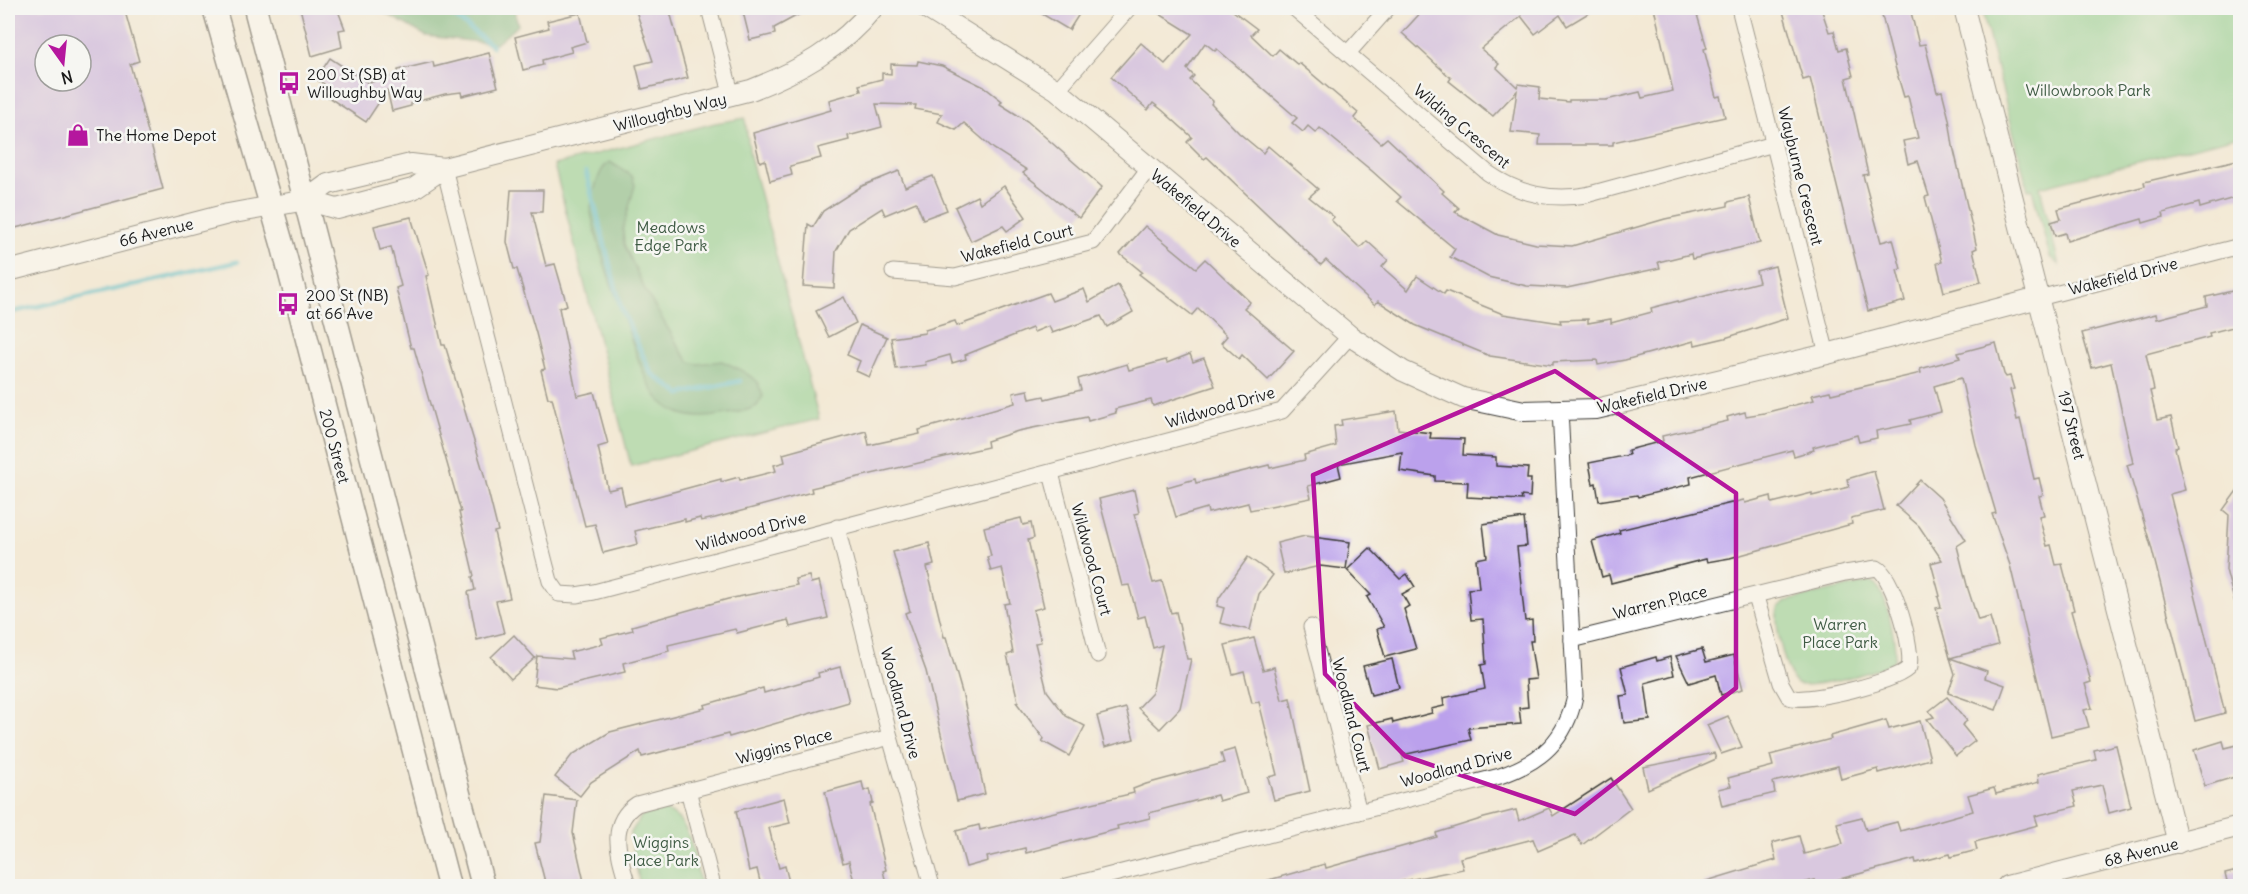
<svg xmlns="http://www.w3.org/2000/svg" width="2248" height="894" viewBox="0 0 2248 894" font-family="Delius,sans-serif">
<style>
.green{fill:#7ecc8b;stroke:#4d7454;stroke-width:1.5}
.forest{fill:#66b077;stroke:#41664a;stroke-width:1.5}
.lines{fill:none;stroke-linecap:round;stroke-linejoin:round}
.stream{stroke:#4ebaca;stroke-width:5}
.building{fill:#bba1ec;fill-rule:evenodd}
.street-casing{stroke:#3c3b38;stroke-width:17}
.secondary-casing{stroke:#3c3b38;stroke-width:22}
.primary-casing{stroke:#3c3b38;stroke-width:25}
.street{stroke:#fff;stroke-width:15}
.secondary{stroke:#fff;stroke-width:20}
.primary{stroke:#fff;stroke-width:22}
.marked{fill:none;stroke:#b5179e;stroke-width:4.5;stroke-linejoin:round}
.labels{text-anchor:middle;stroke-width:5;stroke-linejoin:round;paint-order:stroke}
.poi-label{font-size:16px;fill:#1c1c1c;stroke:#f6f6f2;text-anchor:start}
.park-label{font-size:16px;fill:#3e5a43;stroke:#f6f6f2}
.street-label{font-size:16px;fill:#1c1c1c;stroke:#f6f6f2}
</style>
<rect width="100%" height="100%" fill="#f6f6f2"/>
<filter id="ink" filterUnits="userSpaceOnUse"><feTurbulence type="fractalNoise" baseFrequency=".0167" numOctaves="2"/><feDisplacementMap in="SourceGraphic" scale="12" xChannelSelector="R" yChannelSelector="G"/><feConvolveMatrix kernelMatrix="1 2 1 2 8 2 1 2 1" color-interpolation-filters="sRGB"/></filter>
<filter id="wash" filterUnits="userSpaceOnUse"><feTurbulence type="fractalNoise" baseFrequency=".008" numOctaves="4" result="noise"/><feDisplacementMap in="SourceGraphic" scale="24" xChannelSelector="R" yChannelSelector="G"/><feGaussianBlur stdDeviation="1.35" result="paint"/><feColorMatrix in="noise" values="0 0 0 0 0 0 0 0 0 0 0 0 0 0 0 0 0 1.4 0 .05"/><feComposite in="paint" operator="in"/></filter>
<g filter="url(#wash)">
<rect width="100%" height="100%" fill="#f3e9d6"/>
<g class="green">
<path d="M1992 8H2240V136L2040 187 2059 265 2050 257 2032 189 2028 190 1982 10Z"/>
<path d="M745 118 750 156 819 419 631 466 554 165 715 123Z"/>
<path d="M1869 582C1874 583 1878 585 1880 590 1887 602 1898 647 1894 660 1885 671 1810 689 1797 684 1785 674 1772 619 1779 606L1787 601Z"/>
<path d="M663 810C693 817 694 861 701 886H640L630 834 642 815Z"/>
</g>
<g class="forest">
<path d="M376 8H514L518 25 496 44 426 36Z"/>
<path d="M610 162 632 176 635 185 623 229 624 244 646 292 682 352 690 362 698 364 722 361 741 370 757 381 763 396 757 406C746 412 733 413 721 415 653 428 645 376 627 327 613 289 599 252 591 212 591 200 598 167 610 162Z"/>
</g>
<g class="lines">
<g class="stream">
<path d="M437 8 450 13 492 46"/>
<path d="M586 172 621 308 651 373 680 394 740 381"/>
<path d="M8 313 237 262"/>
</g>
</g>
<g id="blocks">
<g class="building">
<path d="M8 8H124L139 61 130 64 163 189 8 230ZM45 45H81V81H45Z"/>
<path d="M300 8H337L345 29 339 30 342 47 312 56Z"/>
<path d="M635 8H669L688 78 642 89 636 65 653 61Z"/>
<path d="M742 8H811L774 28 775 34 750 40Z"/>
<path d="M1032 8H1083L1069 30Z"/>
<path d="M1150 8H1229L1257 29 1251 35 1273 56 1279 49 1298 65 1299 63 1358 113 1354 118 1381 143 1387 138 1444 191 1442 193 1459 208 1455 212 1498 235 1536 244 1572 246 1665 219 1728 206V202L1749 197 1760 243 1692 259 1691 254 1658 262 1660 268 1567 288 1527 286 1488 277 1450 257 1455 249 1397 201 1401 197 1372 171 1320 128 1316 133 1308 126 1303 132 1292 123 1297 118 1217 49 1215 51 1205 43 1187 69 1194 76 1190 80 1213 101 1211 104 1239 133 1263 153 1268 146 1318 189 1309 197 1334 217 1331 220 1360 248 1367 241 1388 260 1382 267 1408 290 1417 276 1444 294 1446 291 1503 314 1561 323 1560 320 1588 319V323L1611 319V323L1652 312 1651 308 1678 301V303L1759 282 1756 271 1775 266 1788 318 1725 338 1695 345 1694 341 1625 360 1598 365 1597 360 1553 362V365L1490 356 1415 325 1378 301 1375 305 1326 260 1321 265 1207 157 1204 159 1187 142 1192 137 1162 110 1153 103 1148 110 1111 77 1141 43 1165 64 1192 34Z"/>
<path d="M1425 8H1597L1567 26 1560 15 1535 34 1521 16 1481 49 1499 64 1496 67 1517 87 1518 84 1540 87 1539 99 1569 102V100H1606L1640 92 1642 98 1673 91 1654 8H1695L1707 48 1704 49 1716 97 1720 96 1725 117 1613 142V145H1539L1540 135 1511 132 1517 91 1493 116 1449 81 1451 78 1402 33Z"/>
<path d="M1782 8H1821L1829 32 1834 31 1839 50 1846 48 1853 76 1846 78 1868 174 1863 175 1881 242 1893 239 1901 269 1897 270 1905 301 1868 311 1810 78 1803 80Z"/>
<path d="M1880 8H1910L1919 45 1925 44 1937 92 1942 91 1949 119 1953 146 1977 248 1973 250 1981 282 1944 292 1937 263 1942 262 1925 197 1929 196 1918 161 1908 164 1903 141 1918 138 1908 96 1904 97 1894 63Z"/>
<path d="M580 13 587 42 570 47 572 52 542 60 543 65 523 70 515 37 549 28 547 21Z"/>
<path d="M489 53 498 87 462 96 461 92 445 94 411 103V106L392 111 387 90 366 122 325 95 330 88 316 79 330 58 368 83 399 75 398 70 433 62 434 67Z"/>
<path d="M918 61 942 66 984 87 1002 101 1000 104 1027 121 1102 187 1079 218 1023 173 1027 170 994 149 964 123 956 130 938 122 942 114 915 109 916 105 876 104 882 127 848 136 849 140 818 148 821 158 790 166 792 175 770 181 765 160 760 162 753 133 831 110 829 100 861 91 859 85 882 79V73L891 74V64L917 65Z"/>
<path d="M2241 159V196L2200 208 2199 203 2163 213 2164 217 2143 223 2142 219 2067 241 2065 233 2055 236 2051 222 2061 219 2058 209 2145 186 2144 182Z"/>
<path d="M899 171 905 187 933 176 947 210 923 219 916 202 885 215 882 208 849 229 836 251 834 288 803 286 808 224 813 227 823 211 862 186Z"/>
<path d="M1004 186 1026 217 1007 231 1003 226 971 241 955 207 977 196 980 203Z"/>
<path d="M511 190H543L542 212H532L546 266 555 264 567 305 559 308 577 396 594 392 608 444 598 447 608 490 621 487 625 505 721 479V482L739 477 740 480 776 471 774 465 785 462 783 454 866 431 869 445 920 434 919 430 1015 403 1013 393 1028 390 1030 399 1044 396 1045 399 1081 390 1078 379 1127 364 1129 370 1166 360 1167 363 1190 354 1193 362 1204 358 1215 386 1153 406 1151 400 1115 409 1116 413 1088 421 1087 417 1018 431 987 441 988 447 811 488 812 492 715 518 701 521 700 518 685 522V519L635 531 638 544 603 553 595 524 585 526 552 398H548L541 370 545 369 536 333 517 269H514L507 242Z"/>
<path d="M411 217 429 275 426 276 442 345H445L483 471 498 531 494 532 510 598 496 601 504 633 477 640 468 592 475 590 472 577 474 576 459 512H461L414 348H411L396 288 401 286 391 247 380 250 374 226Z"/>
<path d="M1145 226 1196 268 1205 259 1250 302 1244 308 1294 351 1268 380 1242 355 1239 359 1221 343 1227 336 1198 308 1192 315 1139 274 1142 272 1120 254Z"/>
<path d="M1118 285 1133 312 1107 327 1101 316 1052 333 1049 326 1034 332 1032 328 965 355 966 359 952 363 950 355 925 362 926 365 896 369 891 338 925 333V330L955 321 957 326 1048 293 1052 301 1084 289 1089 302Z"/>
<path d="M2241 289V325L2209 333 2210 337 2146 354 2154 390 2150 391 2157 420 2171 417 2178 447 2175 448 2185 490 2170 494 2225 713 2195 721 2151 546 2127 465 2133 463 2111 363 2092 368 2082 333 2156 314 2157 319 2207 306 2206 297Z"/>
<path d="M844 297 856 323 829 337 816 311Z"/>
<path d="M860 325 887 337 869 377 856 371 860 361 847 355Z"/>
<path d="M1996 343 2004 374 2006 377 2010 376 2014 389 2010 390 2017 420 2020 419 2034 479 2039 478 2043 495 2039 496 2044 515 2039 516 2047 546 2051 545 2056 565 2062 564 2074 610 2071 611 2091 682 2085 684 2092 708 2084 710 2089 727 2051 736 2010 565 1992 514 1996 513 1976 445 1961 378 1934 386 1941 412 1910 420 1911 424 1876 431 1877 438 1859 442 1857 435 1813 447 1814 450 1794 456 1792 450 1690 477 1691 484 1638 497 1637 495 1599 501 1596 483 1593 484 1589 463 1629 455 1628 450 1663 441 1662 436 1728 421 1727 417 1745 412 1746 416 1764 413 1814 400 1812 395 1830 391 1831 394 1921 373 1920 369 1960 358 1958 353Z"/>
<path d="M1396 411 1398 429 1431 433 1430 438 1464 439 1463 455 1496 457V466L1528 468 1527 479H1531L1530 497 1521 496 1522 500 1467 497 1468 482 1435 481V476L1400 471 1402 452 1338 464 1341 477 1308 486 1311 498 1250 510 1248 503 1208 513 1207 508 1176 517 1167 487 1195 479 1196 483 1269 465 1270 468 1305 460 1304 455 1336 446 1334 426 1342 425 1341 420Z"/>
<path d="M1874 471 1884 510 1851 518 1852 524 1730 558 1707 562 1706 559 1611 583 1609 575 1602 577 1592 541 1620 533 1619 530 1744 500 1745 503 1771 496 1772 503 1812 493V496L1849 487 1847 479Z"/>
<path d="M1920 480 1940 498 1966 540 1957 546 1968 589 1978 620 1990 617 1998 645 1950 658 1936 608 1941 607 1938 597 1940 596 1931 563 1942 560 1919 526 1896 506Z"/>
<path d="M2241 485V607H2236L2226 570 2229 515 2223 510Z"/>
<path d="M1134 490 1139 513 1134 514 1153 583 1162 581 1171 613 1176 612 1187 659H1191L1180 708 1160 729 1138 708 1152 693 1162 645 1153 648 1145 616 1138 618 1129 585 1122 586 1099 499Z"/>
<path d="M1021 518 1023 525 1031 523 1034 538 1028 540 1044 607 1033 610 1041 642 1035 643 1047 691 1066 716 1085 726 1069 756 1042 741 1044 739 1016 702 1018 701 1007 655 1013 653 1004 604 1010 603 1002 568 991 571 987 557 991 556 984 527Z"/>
<path d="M1524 518 1527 546 1517 547 1525 621 1532 620 1533 641H1530L1536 679 1526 680 1528 707 1519 708 1521 724 1468 728 1471 740 1402 755 1404 762 1380 769 1368 725 1392 719 1393 723 1432 713 1431 709 1444 706 1443 698 1485 689 1481 665 1486 664 1483 619 1471 620 1468 589 1479 588 1476 559 1487 557 1483 524Z"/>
<path d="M1305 536 1350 542 1346 569 1320 566 1284 574 1277 543Z"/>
<path d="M929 543 934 565 927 567 944 637H946L963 696 985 794 957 801 926 671 905 613 910 611 893 552Z"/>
<path d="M1370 548 1400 579 1407 574 1415 587 1402 594 1409 606 1404 609 1416 649 1385 657 1377 629 1384 627 1367 597 1371 595 1347 570Z"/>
<path d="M1248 557 1273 575 1259 594 1250 630 1220 623 1224 608 1217 606 1219 598Z"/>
<path d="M809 576 811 583 819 581 828 618 790 627 788 620 737 633 735 629 668 645 669 651 623 663 625 672 557 688 534 685 537 656 572 659 570 652 603 644 601 638 633 630 632 626 728 599 797 585 795 579Z"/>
<path d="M514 635 535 658 511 679 491 657Z"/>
<path d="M1254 638 1263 670 1274 667 1282 700 1290 698 1310 791 1274 800 1268 777 1277 775 1259 702 1252 703 1244 671 1233 674 1225 645Z"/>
<path d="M1702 649 1706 662 1734 655 1743 689 1721 695 1716 675 1689 683 1676 656Z"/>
<path d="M1656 657 1657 661 1670 657 1674 675 1645 683 1650 720 1624 723 1620 696 1628 695 1621 667Z"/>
<path d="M1950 658 1987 671 1985 678 2005 685 1996 710 1948 693 1955 674Z"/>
<path d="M1392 659 1399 688 1371 695 1363 666Z"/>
<path d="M840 667 849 702 729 737 728 734 642 757 640 751 591 782 580 796 555 777 572 755 610 732 705 708 704 705 763 688 764 693 819 677 818 673Z"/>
<path d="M1947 697 1967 721 1962 725 1975 741 1956 756 1927 719 1934 717 1929 711Z"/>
<path d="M1126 708 1134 739 1105 747 1097 716Z"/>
<path d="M1728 716 1742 747 1721 754 1707 725Z"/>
<path d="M1886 720 1889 729 1920 721 1930 759 1879 773 1878 769 1841 779 1838 766 1773 782 1775 793 1722 806 1718 789 1731 786 1728 778 1773 766 1770 755 1831 739 1830 736Z"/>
<path d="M2223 741 2225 748 2241 744V775L2205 786 2194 750Z"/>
<path d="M2116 745 2131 807 2109 813 2102 785 2073 791 2077 806 2035 816 2038 825 1975 842 1977 850 1951 857 1950 854 1916 863 1915 859 1817 885 1815 880 1791 886H1703V882L1776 860 1772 843 1799 836 1804 854 1843 844 1837 823 1862 817 1866 830 1897 822 1900 831 1941 820 1973 811 1968 795 1994 788 1996 794 2039 782 2038 774 2096 760 2094 750Z"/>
<path d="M1235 749 1247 793 1219 801 1217 795 1149 813 1150 818 1117 826 1118 829 1026 853 1025 848 987 857 988 861 966 867 956 831 979 825 980 830 1134 793 1133 789 1146 784 1224 763 1221 753Z"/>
<path d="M1714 753 1716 759 1648 789 1643 767Z"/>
<path d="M1611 778 1631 808 1582 845 1575 835 1538 851 1533 839 1460 858 1463 869 1398 882 1399 886H1263L1262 882 1325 864 1326 868 1437 837 1436 833 1484 818 1516 810 1519 821 1549 808 1553 816Z"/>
<path d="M862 782 864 791 870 789 873 803 870 804 886 870 883 871 887 886H855L849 861 843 863 825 792Z"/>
<path d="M546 796 577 800 573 833 585 886H546L535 843 540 842Z"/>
<path d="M784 798 790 823 769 828 779 868 785 866 790 886H761L757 869 749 871 736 811Z"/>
<path d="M2241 870V886H2228L2225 874Z"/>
</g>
</g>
</g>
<g filter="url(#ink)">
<use href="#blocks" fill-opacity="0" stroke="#3c3b38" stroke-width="1.5"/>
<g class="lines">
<g class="street-casing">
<g id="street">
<path d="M709 8 732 97"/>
<path d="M1294 8 1488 173C1518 194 1550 201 1586 195L1774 144"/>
<path d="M1739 8 1827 354"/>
<path d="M1348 53 1388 8"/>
<path d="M1057 90 1129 8"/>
<path d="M444 168 546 566 550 581 559 594 576 595 594 592 1282 411 1350 336"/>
<path d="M893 272 955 277 1093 242 1149 168"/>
<path d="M2039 298 2240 246"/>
<path d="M1051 473 1098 655"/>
<path d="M837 527 890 737 932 886"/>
<path d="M1311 627 1359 812"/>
<path d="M1572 640 1845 573 1877 568C1893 576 1914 649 1909 667 1900 681 1806 704 1789 697L1781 683 1756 597"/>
<path d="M688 790 713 886"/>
<path d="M628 886C620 858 606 824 637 804L890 737"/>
<path d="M1067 886 1500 776C1541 762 1566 740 1575 696L1560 410"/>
</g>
</g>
<g class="secondary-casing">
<g id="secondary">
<path d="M926 8 1057 90 1350 336 1403 371 1463 398 1524 411 1596 409 1827 354 2039 298"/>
<path d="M1964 8 2178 843"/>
<path d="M306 200 337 209 413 189 444 168 751 90C799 71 840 49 873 8"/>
<path d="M8 271 228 214 306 200 328 184 411 164 444 168"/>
<path d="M2007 886 2240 826"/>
</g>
</g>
<g class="primary-casing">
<g id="primary">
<path d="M214 8 283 247 449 886"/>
<path d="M255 8 483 886"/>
</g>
</g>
<use href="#street" class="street"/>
<use href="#secondary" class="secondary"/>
<use href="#primary" class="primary"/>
</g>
</g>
<path d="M0 0H2248V894H0ZM1555 371 1736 493V688L1575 814 1405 756 1325 674 1313 475Z" fill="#f3e9d6" fill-opacity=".55" fill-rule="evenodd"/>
<path class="marked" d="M1555 371 1736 493V688L1575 814 1405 756 1325 674 1313 475Z"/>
<defs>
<g id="bus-bare" transform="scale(1.8)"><path d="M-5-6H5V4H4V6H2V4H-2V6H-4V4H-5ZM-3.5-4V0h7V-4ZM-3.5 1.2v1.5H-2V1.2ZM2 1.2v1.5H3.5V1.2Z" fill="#b5179e" stroke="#f6f6f2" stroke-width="2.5" paint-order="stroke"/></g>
<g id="shop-bare" transform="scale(1.8)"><path d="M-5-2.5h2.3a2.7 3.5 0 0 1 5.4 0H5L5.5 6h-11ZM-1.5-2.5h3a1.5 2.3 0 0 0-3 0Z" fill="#b5179e" stroke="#f6f6f2" stroke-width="2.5" paint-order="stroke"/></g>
</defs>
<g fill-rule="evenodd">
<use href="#bus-bare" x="289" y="83"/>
<use href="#shop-bare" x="78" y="135"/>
<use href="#bus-bare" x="288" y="304"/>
</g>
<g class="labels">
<g class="poi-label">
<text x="307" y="80">200 St (SB) at<tspan x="307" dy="18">Willoughby Way</tspan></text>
<text x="96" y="141">The Home Depot</text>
<text x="306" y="301">200 St (NB)<tspan x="306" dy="18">at 66 Ave</tspan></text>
</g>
<g class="park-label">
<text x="2088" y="96">Willowbrook Park</text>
<text x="671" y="233">Meadows<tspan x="671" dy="18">Edge Park</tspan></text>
<text x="1840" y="630">Warren<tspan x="1840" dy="18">Place Park</tspan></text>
<text x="661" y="848">Wiggins<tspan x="661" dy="18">Place Park</tspan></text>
</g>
<g class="street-label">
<text transform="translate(670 112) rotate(-14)" y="6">Willoughby Way</text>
<text transform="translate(1462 126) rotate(40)" y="6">Wilding Crescent</text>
<text transform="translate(1801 176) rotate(76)" y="6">Wayburne Crescent</text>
<text transform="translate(1196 208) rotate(40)" y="6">Wakefield Drive</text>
<text transform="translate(156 232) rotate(-14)" y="6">66 Avenue</text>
<text transform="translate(1017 243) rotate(-14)" y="6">Wakefield Court</text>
<text transform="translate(2123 276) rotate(-14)" y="6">Wakefield Drive</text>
<text transform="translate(1652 395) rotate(-13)" y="6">Wakefield Drive</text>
<text transform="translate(1220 407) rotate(-16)" y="6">Wildwood Drive</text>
<text transform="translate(2072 425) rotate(76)" y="6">197 Street</text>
<text transform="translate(335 446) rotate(75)" y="6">200 Street</text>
<text transform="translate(751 531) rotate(-15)" y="6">Wildwood Drive</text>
<text transform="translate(1092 559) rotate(75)" y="6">Wildwood Court</text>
<text transform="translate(1660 602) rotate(-14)" y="6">Warren Place</text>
<text transform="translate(901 703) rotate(75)" y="6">Woodland Drive</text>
<text transform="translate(1352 715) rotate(76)" y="6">Woodland Court</text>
<text transform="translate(784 746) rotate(-15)" y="6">Wiggins Place</text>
<text transform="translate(1456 767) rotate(-15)" y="6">Woodland Drive</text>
<text transform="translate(2141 852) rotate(-14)" y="6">68 Avenue</text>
</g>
</g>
<rect width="2248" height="894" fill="none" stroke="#f6f6f2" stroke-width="30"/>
<g transform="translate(63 63) rotate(165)"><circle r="28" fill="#f6f6f2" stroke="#9f9f9c" stroke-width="1.5"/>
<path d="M0-4.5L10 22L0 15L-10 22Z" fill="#b5179e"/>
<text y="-9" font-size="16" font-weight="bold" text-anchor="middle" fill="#1c1c1c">N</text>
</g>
</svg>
